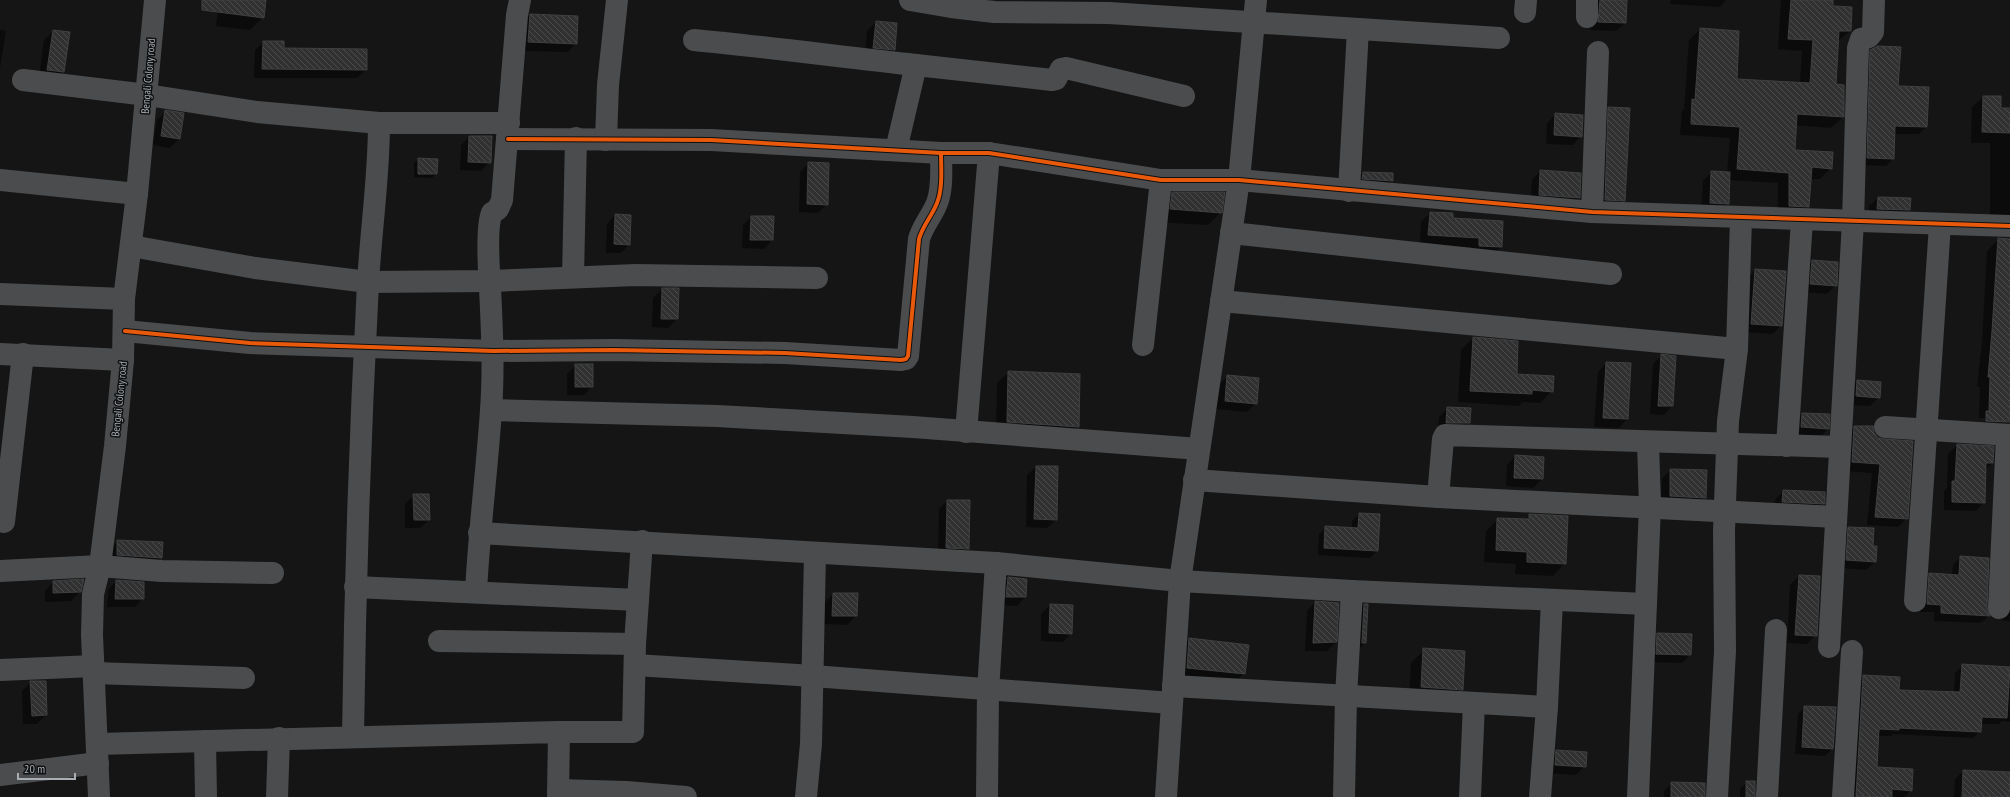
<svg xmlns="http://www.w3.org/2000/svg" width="2010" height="797" viewBox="0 0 2010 797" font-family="'PT Sans Narrow',sans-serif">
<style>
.shadow{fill:#0007}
.building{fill:url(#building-back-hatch);stroke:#3e4041}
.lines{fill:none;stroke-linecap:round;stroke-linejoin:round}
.minor{stroke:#4a4c4e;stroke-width:22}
.cycleway-casing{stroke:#0f1011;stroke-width:6}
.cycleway{stroke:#e8590c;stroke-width:4}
.labels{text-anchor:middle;stroke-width:3;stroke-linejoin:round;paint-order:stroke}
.street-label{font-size:11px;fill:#a8aeb4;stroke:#0f1011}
</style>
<defs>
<pattern id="building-back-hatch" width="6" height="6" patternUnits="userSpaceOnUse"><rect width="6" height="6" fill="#313132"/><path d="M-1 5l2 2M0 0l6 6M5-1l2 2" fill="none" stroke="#4c4c4d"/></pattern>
</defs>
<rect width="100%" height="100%" fill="#151515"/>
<g class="shadow">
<path d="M219 0H265L263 17 250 30 216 26Z"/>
<path d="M1586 0H1627L1625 23 1616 31 1590 30 1591 9Z"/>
<path d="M1671 0H1726L1720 7 1670 4Z"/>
<path d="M1781 0H1832V7L1850 31 1837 42 1835 85 1843 117 1831 128 1795 125 1794 151 1831 168 1820 179H1810L1808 206 1797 217H1778V183L1729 180 1728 204 1719 212H1701L1703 181 1711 172 1727 173 1730 138 1680 135 1682 111 1684 109 1689 40 1700 29 1736 80 1800 83 1802 51 1778 49Z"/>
<path d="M530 15 576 43 568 52 520 51 522 24Z"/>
<path d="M876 22 894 50 885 58 865 56 867 31Z"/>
<path d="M0 30 6 31 0 68Z"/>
<path d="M53 31 63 71 54 80 39 78 44 40Z"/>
<path d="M263 42 283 49 366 70 357 78H254L255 50Z"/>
<path d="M1871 51 1926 127 1919 134H1894L1893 159 1886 166 1860 165 1863 59Z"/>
<path d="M1983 97 2000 109H2010V230L1990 224V143H1971L1972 107Z"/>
<path d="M1609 108 1624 200 1616 208H1597L1601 116Z"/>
<path d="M166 112 183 114 179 139 170 148 153 145 157 120Z"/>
<path d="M1556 114 1581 136 1573 145 1546 144 1547 123Z"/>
<path d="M470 136 490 162 481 171 460 170 461 145Z"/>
<path d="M419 159 436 174 432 178 414 177V163Z"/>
<path d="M809 163 827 204 818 213 799 212 800 172Z"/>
<path d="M1540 171 1580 174 1579 198 1570 207 1530 203 1532 180Z"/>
<path d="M1363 173 1392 174V181L1383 190 1354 181Z"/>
<path d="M1173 194 1221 212 1208 225 1158 222 1160 207Z"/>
<path d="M1878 198H1910L1909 210 1901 218 1869 217V206Z"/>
<path d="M1430 213 1452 219 1502 222 1501 247 1492 256 1471 255V247L1420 244 1421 222Z"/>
<path d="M615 215 629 245 621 253H606L607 224Z"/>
<path d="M751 217H773L772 240 764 249 742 248 743 225Z"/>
<path d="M2010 239V419L1979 418 1980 387H1977L1982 342 1987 251 1998 240Z"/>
<path d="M1812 261 1836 285 1827 294 1802 292 1804 270Z"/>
<path d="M1755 270 1781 325 1773 334 1743 332 1747 279Z"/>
<path d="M662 289 677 319 668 328 652 327 653 298Z"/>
<path d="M1473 338 1515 375 1552 391 1540 403 1522 402 1519 406 1458 402 1461 350Z"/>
<path d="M1661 356 1672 406 1664 415 1650 414 1653 364Z"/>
<path d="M1606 363 1627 419 1619 428 1594 427 1598 372Z"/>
<path d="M576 365 592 386 584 395H567V374Z"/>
<path d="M1009 372 1078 427 1066 438 996 433 997 383Z"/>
<path d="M1228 376 1256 403 1247 412 1216 409 1219 384Z"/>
<path d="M1857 381 1879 397 1870 406 1847 405 1848 390Z"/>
<path d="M1448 408 1469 423 1460 432 1438 431 1439 417Z"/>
<path d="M1802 414 1828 429 1819 438 1793 436V422Z"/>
<path d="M1854 427H1872L1907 518 1898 527 1867 525 1872 473 1844 471 1846 436Z"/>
<path d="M1957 445 1993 447 1992 463 1985 470 1984 502 1976 511 1944 510V491L1947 488 1948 454Z"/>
<path d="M1515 456 1543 458 1542 479 1533 488 1506 486 1507 465Z"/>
<path d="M1036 467 1056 520 1047 528 1026 527 1027 475Z"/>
<path d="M1671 470 1705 498 1696 506 1661 504 1662 478Z"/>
<path d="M1783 491 1824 503 1815 512 1774 510 1775 500Z"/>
<path d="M414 495 429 520 420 528H405V504Z"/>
<path d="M947 501 968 548 959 557 938 556 939 509Z"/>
<path d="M1359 514 1377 551 1370 558 1318 555 1319 534 1326 527 1352 529V521Z"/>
<path d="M1530 515 1565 563 1553 576 1515 574 1516 564 1484 562 1486 531 1498 519 1525 520Z"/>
<path d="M1849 528 1872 546 1875 562 1866 570 1838 568 1840 536Z"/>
<path d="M118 541 162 543 161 558 153 567 109 563V550Z"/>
<path d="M1960 557 1989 616 1981 623 1934 621V612H1920L1922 582 1930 574 1952 575 1953 565Z"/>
<path d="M1799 576 1816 635 1807 644 1787 643 1790 585Z"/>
<path d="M1008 578 1025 597 1017 606 998 605 999 586Z"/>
<path d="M116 581 143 598 135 607H107L108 590Z"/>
<path d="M53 582 80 592 71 601 45 602V591Z"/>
<path d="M2010 583V621H2003L2006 587Z"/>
<path d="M833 594 856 616 847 625 824 624 825 602Z"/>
<path d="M1315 602 1336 642 1327 651H1305L1307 611Z"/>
<path d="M1050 605 1071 633 1063 642 1041 641V614Z"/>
<path d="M1364 605 1365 643 1356 652 1355 614Z"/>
<path d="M1658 634 1690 655 1682 663 1648 662 1649 642Z"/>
<path d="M1189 639 1244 673 1231 687 1174 681 1176 652Z"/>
<path d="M1424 650 1462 689 1449 702 1409 700 1411 663Z"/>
<path d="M1962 666 2010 689V722L2002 721 1999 724H1980V731L1973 738 1893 734 1891 736H1878L1876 768 1911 790 1904 797H1849L1856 683 1863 676 1898 691 1954 693 1955 673Z"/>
<path d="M31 682 46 715 37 724H23L22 691Z"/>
<path d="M1805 707 1832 749 1825 756 1795 754 1798 714Z"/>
<path d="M1557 751 1585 766 1576 775 1547 773 1548 760Z"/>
<path d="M1963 771 2010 773V797H1954L1955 779Z"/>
<path d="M1747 782 1754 797H1740V789Z"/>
<path d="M1672 783 1704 797H1664V791Z"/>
</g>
<g class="building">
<path d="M202 0H266L264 18 202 10Z"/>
<path d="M1600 0H1627L1626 23 1598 22Z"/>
<path d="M1791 0H1833V6L1852 7 1851 31H1839L1836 84 1844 85V117L1797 114 1795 150 1833 152 1832 169 1812 167 1809 207 1789 206V173L1737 169 1740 127 1691 124 1692 99 1695 100 1700 28 1739 31 1737 79 1810 83 1813 40 1788 39Z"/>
<path d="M530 14 578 16 577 44 528 42Z"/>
<path d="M876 21 897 23 895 50 873 48Z"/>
<path d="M53 30 70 32 64 72 47 70Z"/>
<path d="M263 41H284V48L367 49V70L262 69Z"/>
<path d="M1878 46 1901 47 1898 86 1929 87 1927 127 1895 126 1894 159 1867 158 1870 50Z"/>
<path d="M1983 96H2001V108H2010V133L1982 132Z"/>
<path d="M1608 107 1630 108 1625 201 1605 200Z"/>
<path d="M165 110 184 113 180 139 161 136Z"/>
<path d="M1555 113 1583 115 1582 137 1554 135Z"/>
<path d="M469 136H492L491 163 468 162Z"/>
<path d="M418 158 438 159 437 174H418Z"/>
<path d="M808 162 829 163 828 205 807 204Z"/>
<path d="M1540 170 1581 173 1580 198 1539 195Z"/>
<path d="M1711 171 1730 172 1729 204 1710 203Z"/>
<path d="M1363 172 1393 173V181L1362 179Z"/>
<path d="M1172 192H1225L1222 213 1170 209Z"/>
<path d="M1878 197 1911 198 1910 210 1877 209Z"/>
<path d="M1430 212 1453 213V218L1503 221 1502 247 1479 246V238L1428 235Z"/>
<path d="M615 214 631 215 630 245 614 244Z"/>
<path d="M751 216H774L773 240H750Z"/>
<path d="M1998 238 2010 239V422L1986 421V411H1989L1990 377H1988L1992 331Z"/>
<path d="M1812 260 1838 262 1837 286 1810 284Z"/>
<path d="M1755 269 1786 271 1782 326 1751 324Z"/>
<path d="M662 288H679L678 319H661Z"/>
<path d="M1473 337 1518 341 1517 374 1554 376 1553 392 1532 390V394L1470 391Z"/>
<path d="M1661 354 1676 356 1673 406H1658Z"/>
<path d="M1606 362 1631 363 1628 419 1603 418Z"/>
<rect x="575" y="364" width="18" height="23"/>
<path d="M1008 371 1080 374 1079 427 1007 422Z"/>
<path d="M1227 375 1259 378 1257 404 1225 401Z"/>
<path d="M1857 380 1881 382 1880 398 1856 396Z"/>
<path d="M1447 407 1471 408 1470 423H1446Z"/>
<path d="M1802 413 1830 414 1829 429 1801 427Z"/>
<path d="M1854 426H1873L1874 433 1878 438 1884 439 1913 441 1908 519 1875 517 1880 464 1852 462Z"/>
<path d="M1957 444 1994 446 1993 463H1986L1985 503 1952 502V481H1955Z"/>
<path d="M1515 455 1544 457 1543 479 1514 478Z"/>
<path d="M1036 466H1058L1057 520 1034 519Z"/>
<path d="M1670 469 1707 470 1706 498 1670 496Z"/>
<path d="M1783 490 1825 492V504L1782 502Z"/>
<path d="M413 494H429L430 520H414Z"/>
<path d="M947 500H970L969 549 946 548Z"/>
<path d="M1359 513 1380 514 1378 551 1324 548 1325 526 1358 528Z"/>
<path d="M1529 514 1568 516 1566 564 1527 562V552L1496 550 1497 518 1529 519Z"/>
<path d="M1848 527 1874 528 1873 546H1877L1876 562 1846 560Z"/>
<path d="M117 540 163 542 162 558 117 555Z"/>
<path d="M1960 556 1989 558 1987 607 1990 616 1941 613V605L1927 604 1929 573 1959 575Z"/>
<path d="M1799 575 1820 576 1817 636 1795 635Z"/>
<path d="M1008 577 1027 579 1026 597H1006Z"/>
<path d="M84 579 81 592 53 593V581Z"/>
<path d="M116 580 144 582V599H115Z"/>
<path d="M833 593H858L857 616H832Z"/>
<path d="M1315 601 1339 603 1337 642 1313 643Z"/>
<path d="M1050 604 1073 605 1072 634 1049 633Z"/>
<path d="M1364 604H1368L1366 643H1362Z"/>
<path d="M1657 633 1692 634 1691 655 1656 654Z"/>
<path d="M1189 638 1249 645 1245 674 1187 668Z"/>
<path d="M1423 648 1465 651 1463 690 1421 687Z"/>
<path d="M1962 664 2010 667 2007 718 1982 717 1981 732 1899 728V730L1879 729 1877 767 1913 769 1912 791 1892 789V797H1856L1863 675 1900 677 1899 690 1960 692Z"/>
<path d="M30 681H46L47 715 32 716Z"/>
<path d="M1804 706 1836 707 1833 749 1802 747Z"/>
<path d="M1556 750 1587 752 1586 767 1555 765Z"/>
<path d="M1963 770 2010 772V797H1962Z"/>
<rect x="1746" y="781" width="9" height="16"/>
<path d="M1671 782 1705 783V797H1671Z"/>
</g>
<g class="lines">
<g class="minor">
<path d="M910 0 951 7 994 12 1109 13 1499 38"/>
<path d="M1525 12 1526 0"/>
<path d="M1587 17V0"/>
<path d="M694 40C768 47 842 57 916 65L896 150"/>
<path d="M916 65 1052 80 1056 79 1061 69 1066 68 1184 96"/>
<path d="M23 80 147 95 257 112 379 123"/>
<path d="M508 139 711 140 941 153H989L1161 180H1239L1592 212 2010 226"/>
<path d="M606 140 608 85 617 0"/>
<path d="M0 180 137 194"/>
<path d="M1349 191 1358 29"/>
<path d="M1592 212 1598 52"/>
<path d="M1231 233 1611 274"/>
<path d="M131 246 255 268 368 282 490 281 636 275 817 278"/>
<path d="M573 277 576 138"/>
<path d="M0 294 124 299"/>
<path d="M1221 301 1737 349"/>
<path d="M125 331 250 343 493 351 614 350 785 353 901 360 906 359 908 356 919 239C923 225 932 216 937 203 943 188 941 168 941 153"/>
<path d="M1143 345 1161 180"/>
<path d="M0 354 123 360"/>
<path d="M491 410 717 416 913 427 1199 449"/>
<path d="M1885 427 2010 435"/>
<path d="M966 432 989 153"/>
<path d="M1787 446 1802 220"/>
<path d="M1194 480 1438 497 1443 439 1445 435 1840 447"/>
<path d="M1438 497 1836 517"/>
<path d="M4 522 23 354"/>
<path d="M479 533 996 563"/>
<path d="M0 571 100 566 162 571 273 573"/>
<path d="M355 587 638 600"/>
<path d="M476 592C479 531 487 471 491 410 494 370 492 329 490 288 489 273 486 225 492 213L498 209 502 200 517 15 520 0"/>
<path d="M1915 601 1940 224"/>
<path d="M1999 608 2007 435"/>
<path d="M439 641 635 644"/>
<path d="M1829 647 1853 221 1858 48 1861 39 1869 37 1873 32 1874 0"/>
<path d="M635 665 813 676 1172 703"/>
<path d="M0 670 94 666"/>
<path d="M94 673 244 678"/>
<path d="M1173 686 1547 707"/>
<path d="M559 732H633L635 644 642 541"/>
<path d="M353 736C355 585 360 434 368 283 371 229 379 177 379 123H509"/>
<path d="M205 741 206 797"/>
<path d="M97 744 559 732 558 797"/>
<path d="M0 775 98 763"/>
<path d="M558 790 626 792 686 797"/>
<path d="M99 797 92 635 93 594 100 566 115 446 123 360 124 299 137 194 155 0"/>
<path d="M277 797 279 738"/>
<path d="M806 797 811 744 815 553"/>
<path d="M987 797 988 691 996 563 1180 581 1352 591 1646 604"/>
<path d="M1166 797 1180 581 1239 180 1256 0"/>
<path d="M1344 797 1346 696 1352 591"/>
<path d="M1470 797 1474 703"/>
<path d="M1540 797 1547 707 1552 600"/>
<path d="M1638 797 1650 506 1648 443"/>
<path d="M1717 797 1725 651 1724 531 1728 421 1737 349 1741 218"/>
<path d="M1767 797 1776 630"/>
<path d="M1843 797 1852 651"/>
</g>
<g class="cycleway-casing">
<g id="cycleway">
<path d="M508 139 711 140 941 153H989L1161 180H1239L1592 212 2010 226"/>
<path d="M125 331 250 343 493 351 614 350 785 353 901 360 906 359 908 356 919 239C923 225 932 216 937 203 943 188 941 168 941 153"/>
</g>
</g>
<use href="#cycleway" class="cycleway"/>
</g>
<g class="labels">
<g class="street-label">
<text transform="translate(148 76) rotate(-85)" y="4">Bengali Colony road</text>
<text transform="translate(119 399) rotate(-84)" y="4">Bengali Colony road</text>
</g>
</g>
<path d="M18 773v6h57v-6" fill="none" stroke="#a8aeb4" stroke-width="2"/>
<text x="24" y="773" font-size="12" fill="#a8aeb4" stroke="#0f1011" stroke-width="3" paint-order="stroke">20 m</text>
</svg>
